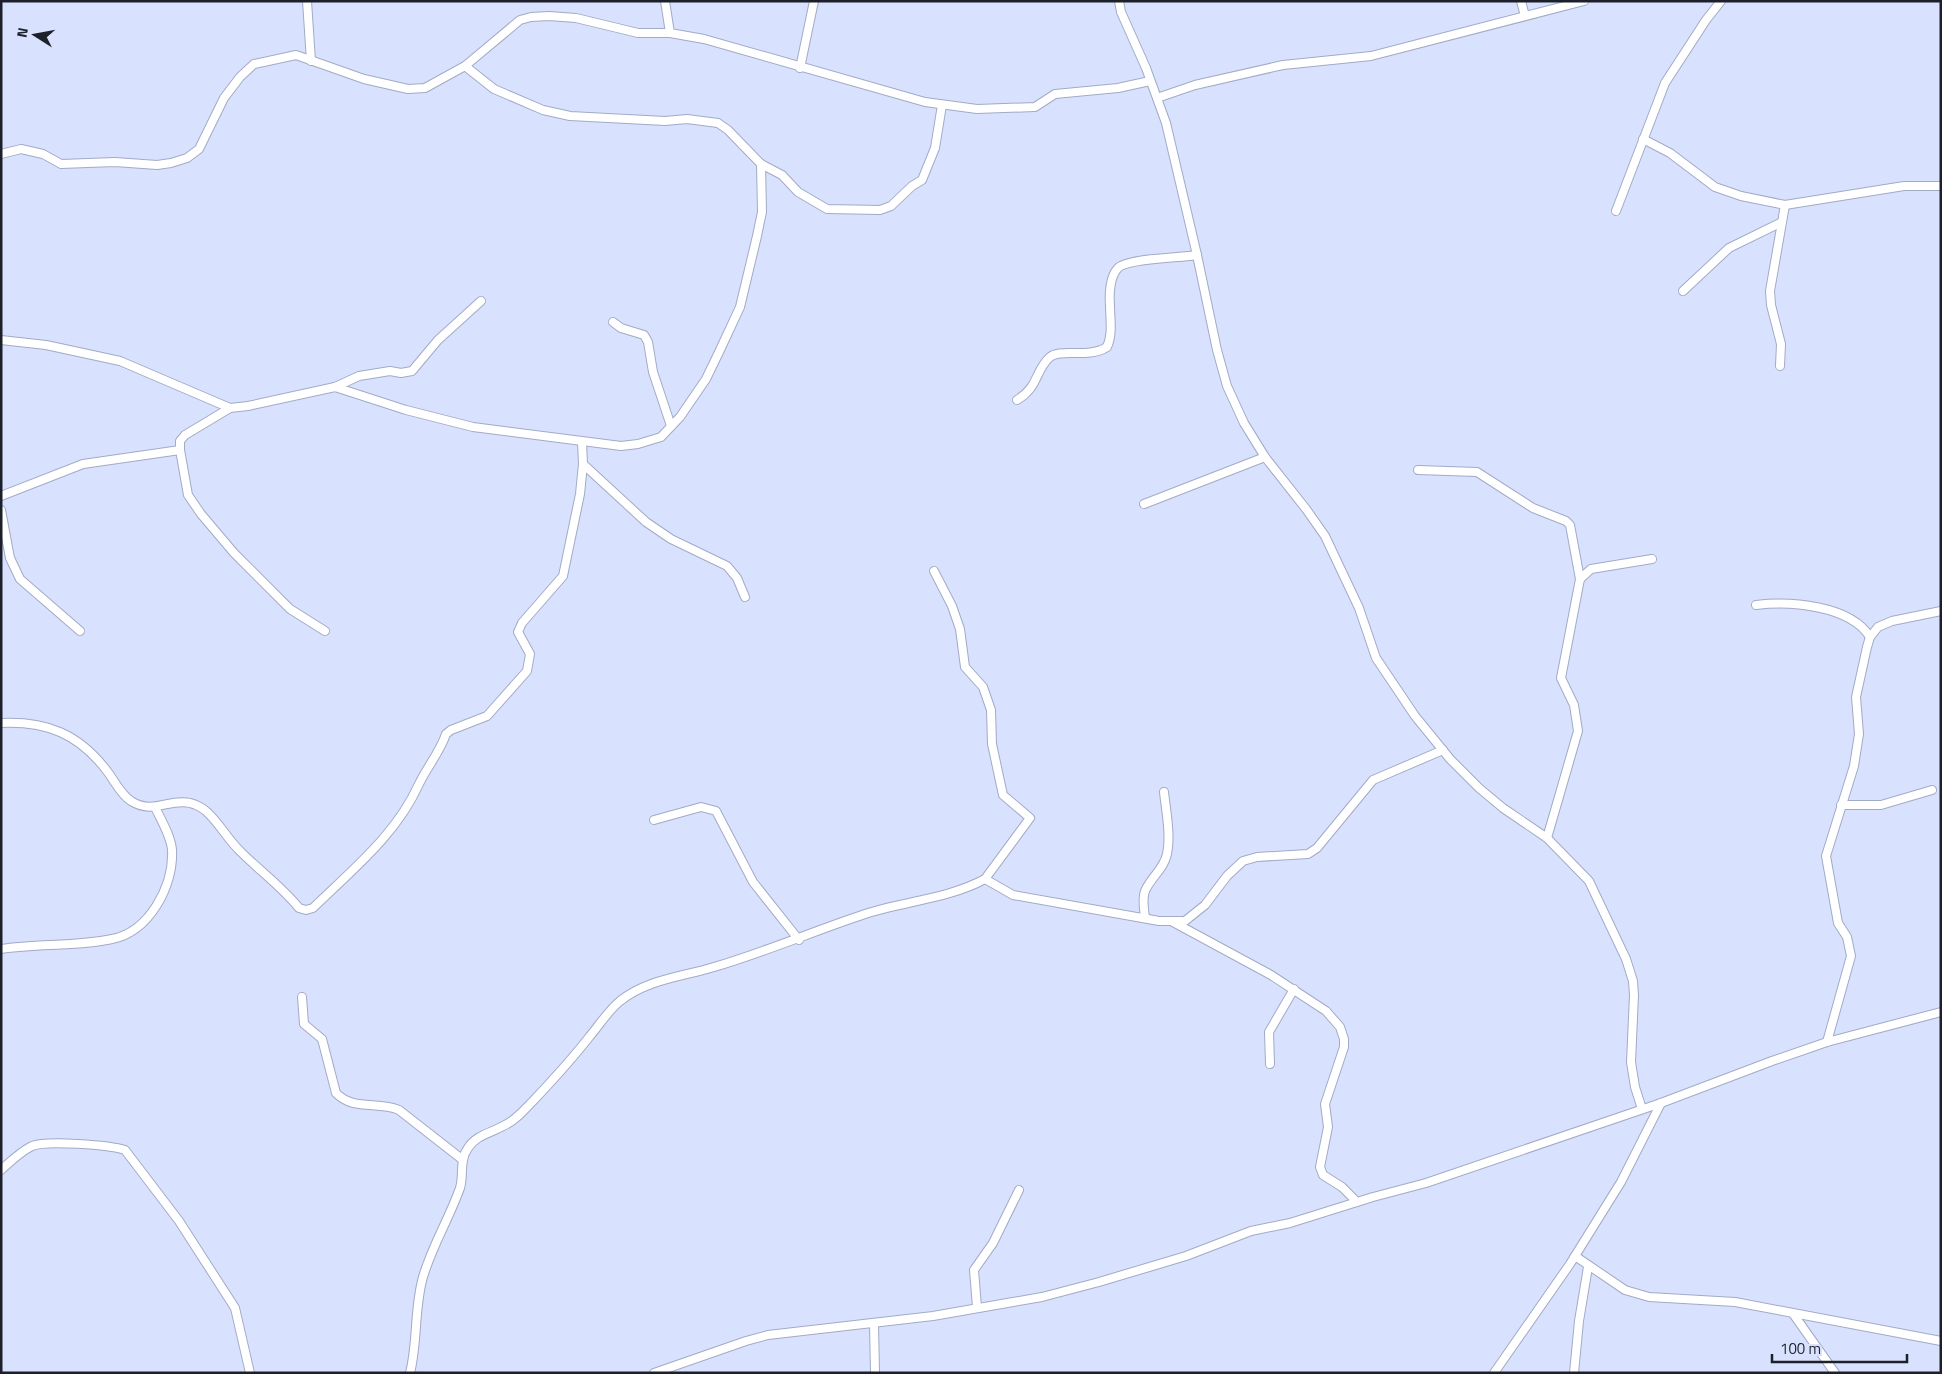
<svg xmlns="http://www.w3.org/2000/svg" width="1942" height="1374" viewBox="0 0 1942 1374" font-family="'Titillium Web',sans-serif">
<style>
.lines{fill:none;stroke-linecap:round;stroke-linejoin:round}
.minor-casing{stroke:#a2abc5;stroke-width:10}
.minor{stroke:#fff;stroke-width:8}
</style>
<rect width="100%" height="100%" fill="#d8e2fe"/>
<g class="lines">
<g class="minor-casing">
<g id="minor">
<path d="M307 1 311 61"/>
<path d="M665 1 670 33"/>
<path d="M1119 1 1121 12 1146 68 1166 123 1197 255 1217 350 1227 386 1244 423 1265 457 1306 509 1325 536 1359 608 1376 658 1415 716 1450 759 1479 788 1503 808 1547 838 1589 881 1626 959 1633 981 1634 995 1631 1062 1635 1087 1642 1109"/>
<path d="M1521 1 1525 16"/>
<path d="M465 66 494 89 543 110 570 116 665 121 687 119 718 123 728 130 761 164 782 175 798 192 827 209 880 210 891 206 912 186 922 180 935 148 942 105"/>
<path d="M800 68 814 1"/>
<path d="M1157 98 1195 85 1283 65 1371 56 1584 1"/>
<path d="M1643 139 1670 153 1715 187 1741 196 1785 205 1904 186H1941"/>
<path d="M1 154 21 149 43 154 61 164 115 162 157 165 171 163 187 158 199 149 224 98 240 77 254 64 296 55 364 79 408 89 425 88 465 66 520 20 531 17 549 16 576 18 638 33H670L704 39 925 102 977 109 1035 107 1055 94 1118 88 1150 81"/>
<path d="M1616 211 1665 83 1706 20 1721 1"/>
<path d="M1683 291 1729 248 1782 222"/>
<path d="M613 322 621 328 644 335 648 342 653 372 671 426"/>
<path d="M1 340 46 345 120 361 230 408"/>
<path d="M1780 366 1781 344 1771 305 1770 291 1785 205"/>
<path d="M335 387 359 376 390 371 401 373 412 371 438 340 481 301"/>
<path d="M1017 400C1039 387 1035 370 1050 357 1060 348 1088 359 1107 347 1113 334 1110 319 1110 305 1109 294 1110 276 1118 268 1127 258 1181 258 1197 255"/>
<path d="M180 450 188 495 201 514 234 553 290 609 325 631"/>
<path d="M583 464 646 522 671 539 727 566 737 578 745 597"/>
<path d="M1418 470 1477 472 1533 508 1566 521 1570 525 1580 579"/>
<path d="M1 496 83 464 180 450V441L185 435 230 408 248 406 335 387 406 410 473 427 621 446 638 444 661 437 680 417 706 379 720 350 740 307 757 236 762 212 761 164"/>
<path d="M1144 504 1265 457"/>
<path d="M1 510 10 558 20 579 80 631"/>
<path d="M934 571 952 606 960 629 965 667 983 687 991 710 992 744 1003 795 1030 818 985 879"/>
<path d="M1756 605C1790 601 1850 605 1870 637"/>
<path d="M1 723C47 721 79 734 107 771 114 780 121 795 131 801 153 815 169 798 190 803 195 804 203 808 207 812 220 824 228 840 241 852 260 871 282 887 299 908L306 910 313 908C353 869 396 835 419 784 427 767 440 752 446 734L451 730 487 716 527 671 530 654 518 632 522 623 563 576 580 494 583 464 582 442"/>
<path d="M1841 805H1881L1932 790"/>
<path d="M654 820 701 807 716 811 753 882 799 940"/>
<path d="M1547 838 1578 731 1574 705 1561 678 1580 579 1591 569 1652 559"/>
<path d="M1145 918C1144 909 1142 899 1145 891 1151 877 1164 869 1167 854 1171 835 1166 811 1164 792"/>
<path d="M1173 922 1271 975 1326 1011 1340 1027 1344 1039V1047L1325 1104 1328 1127 1320 1167 1323 1175 1342 1187 1357 1202"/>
<path d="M1 949C38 943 76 947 112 939 149 932 174 886 172 850 171 836 161 820 155 807"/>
<path d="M302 997 304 1024 322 1039 336 1093C353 1111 378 1101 399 1110L463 1160"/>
<path d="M1827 1042 1851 956 1847 937 1838 923 1826 856 1854 766 1859 734 1856 697 1867 647 1870 637 1878 627 1892 621 1941 611"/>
<path d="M1270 1064 1269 1032 1294 989"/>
<path d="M1 1170C11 1161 20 1152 32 1146 46 1140 110 1145 125 1150L179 1221 235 1308 250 1373"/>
<path d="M1575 1256 1625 1290 1649 1297 1735 1302 1941 1341"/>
<path d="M977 1307 974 1270 993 1243 1019 1190"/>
<path d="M1794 1315 1835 1373"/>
<path d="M874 1324 875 1373"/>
<path d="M410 1373C418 1341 414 1308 423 1277 432 1246 449 1219 460 1188 464 1175 459 1160 468 1148 476 1135 491 1133 503 1126 515 1121 523 1111 532 1102 552 1081 572 1059 590 1036 600 1024 608 1011 620 1001 648 979 682 977 714 967 765 952 814 931 865 914 904 901 948 899 985 879L1013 895 1159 921H1185L1205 905 1227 876 1243 861 1257 857 1308 854 1317 848 1373 780 1443 750"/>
<path d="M654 1373 746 1341 768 1335 933 1316 1042 1297 1099 1282 1186 1256 1251 1231 1290 1223 1373 1197 1426 1183 1661 1103 1772 1061 1827 1042 1941 1012"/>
<path d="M1494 1373 1570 1264 1621 1182 1661 1103"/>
<path d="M1574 1373 1579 1321 1588 1267"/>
</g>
</g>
<use href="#minor" class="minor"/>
</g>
<rect width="1942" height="1374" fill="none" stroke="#1d202a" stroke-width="5"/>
<g transform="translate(35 35) rotate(281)" stroke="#d8e2fe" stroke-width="4" paint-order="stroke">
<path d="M0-4L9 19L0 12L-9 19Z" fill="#1d202a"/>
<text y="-8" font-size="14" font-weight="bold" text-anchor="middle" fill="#1d202a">N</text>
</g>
<path d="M1772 1354v8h135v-8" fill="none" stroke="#1d202a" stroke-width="2.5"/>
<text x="1780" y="1354" font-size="15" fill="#1d202a" stroke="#d8e2fe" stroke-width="4" paint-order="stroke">100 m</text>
</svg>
